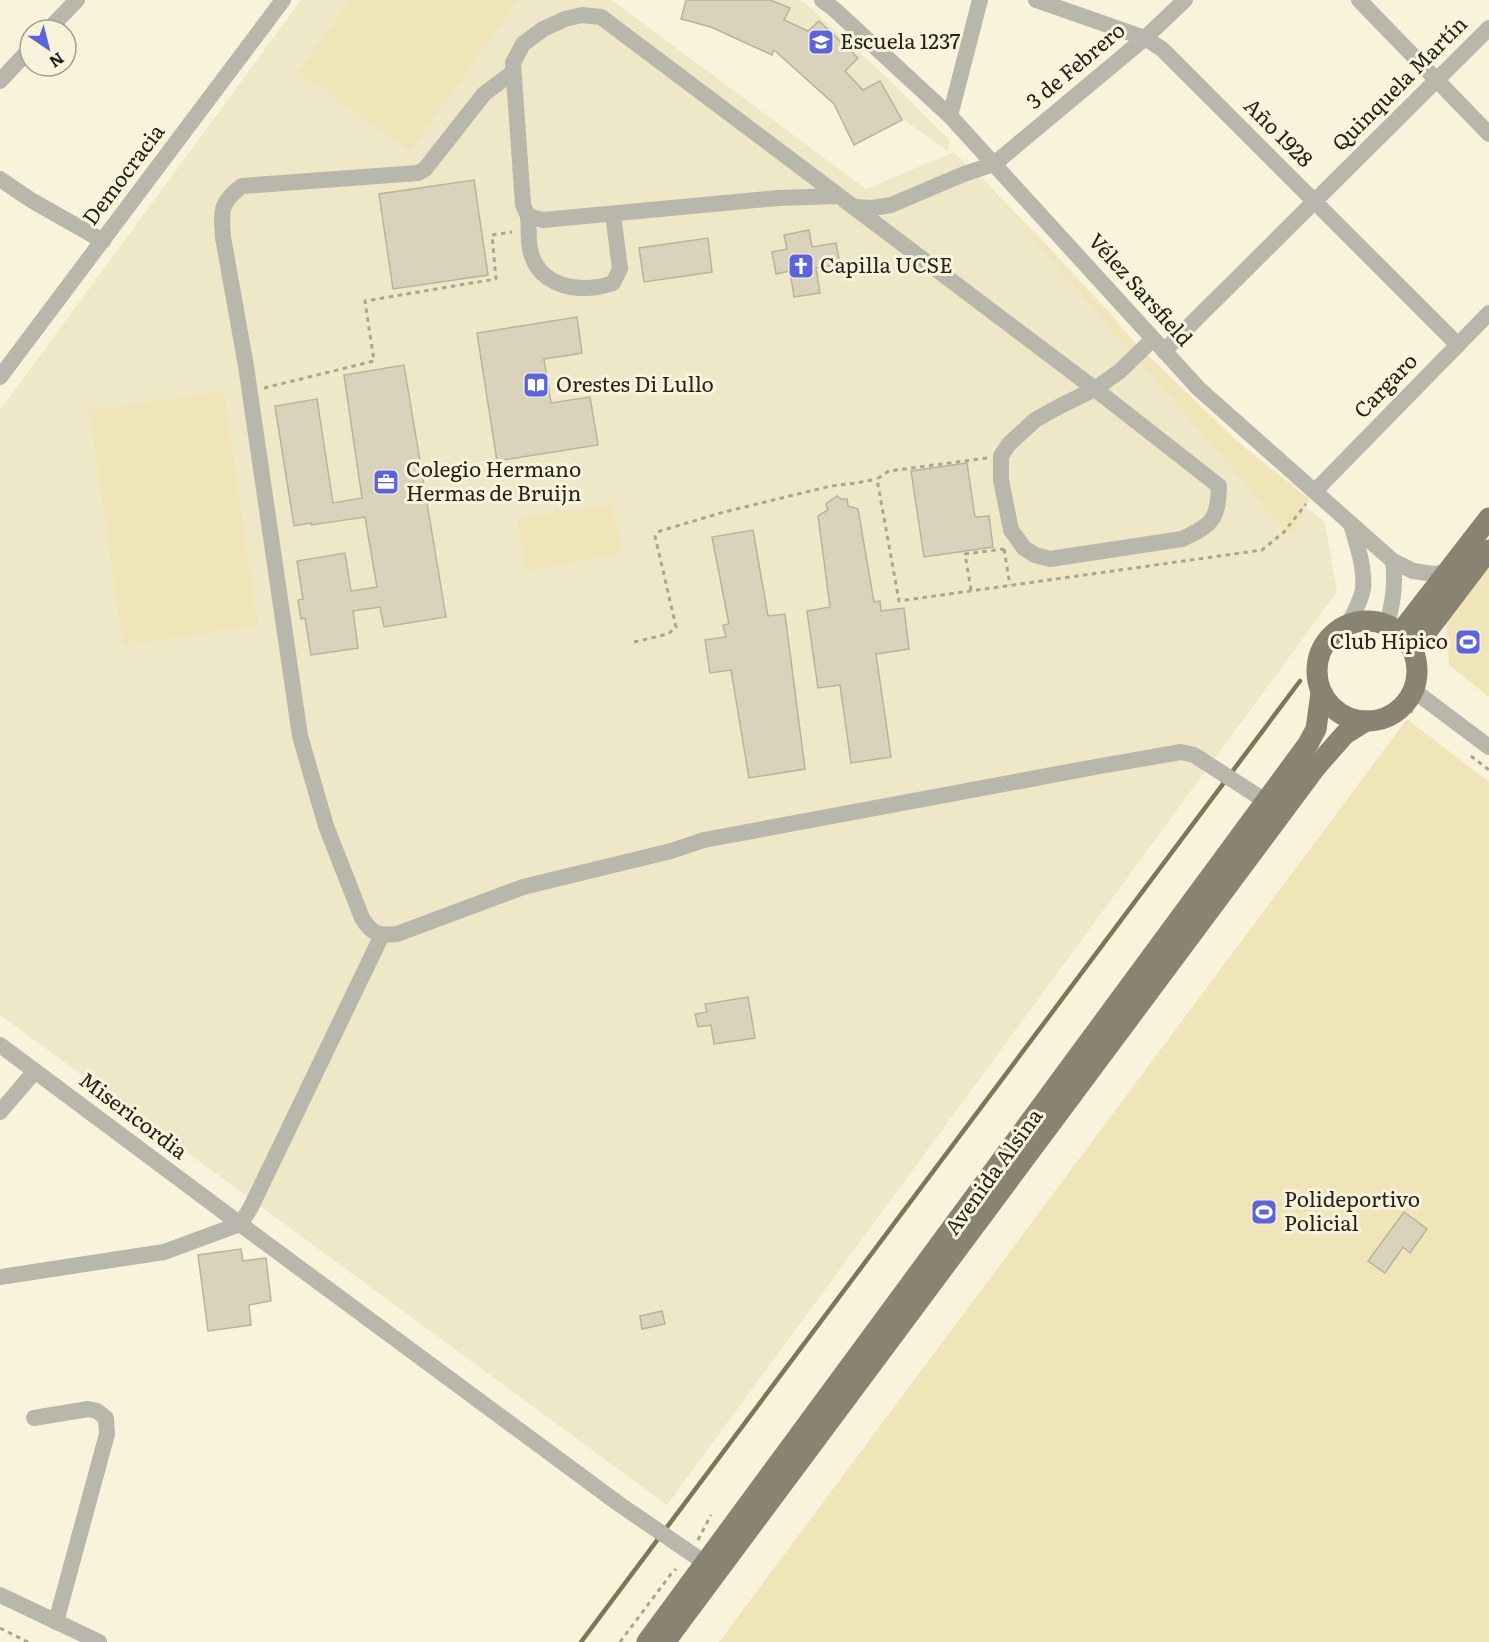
<svg xmlns="http://www.w3.org/2000/svg" width="1489" height="1642" viewBox="0 0 1489 1642" font-family="Literata,serif">
<style>
.built{fill:#efe8c8}
.green{fill:#f0e5b8}
.lines{fill:none;stroke-linecap:round;stroke-linejoin:round}
.stream{stroke:#7e7756;stroke-width:4.5}
.building{fill:#d9d3bb;stroke:#b8b39c;stroke-width:1.5}
.path{stroke:#aaa593;stroke-width:3;stroke-dasharray:4.5 4.5;stroke-linecap:butt}
.minor{stroke:#b9b6ac;stroke-width:16}
.major{stroke:#888471;stroke-width:21}
.labels{text-anchor:middle;stroke-width:6;stroke-linejoin:round;paint-order:stroke}
.poi-label{font-size:21px;fill:#242219;stroke:#f9f3db;text-anchor:start}
.street-label{font-size:21px;fill:#242219;stroke:#f9f3db}
</style>
<rect width="100%" height="100%" fill="#f9f3db"/>
<g class="built">
<path d="M301 0H612L866 189 954 152 1035 232 1112 315 1173 389 1274 483 1325 522 1337 592 667 1505 0 1015V410Z"/>
<path d="M733 0H798L804 2 892 82 950 141 948 151Z"/>
</g>
<g class="green">
<path d="M350 0H518L410 151 298 72Z"/>
<path d="M963 157 1129 337 1237 441 1309 499 1291 537Z"/>
<path d="M224 391 258 625 123 646 89 411Z"/>
<path d="M612 504 622 553 525 571 518 518Z"/>
<path d="M1489 563V697L1449 665 1446 618Z"/>
<path d="M1407 719 1489 782V1642H719Z"/>
</g>
<g class="lines">
<path class="stream" d="M581 1642 1300 681"/>
</g>
<g class="building">
<path d="M686 0H770L790 8 784 20 808 31 819 21 858 58 845 71 863 90 880 81 902 120 854 145 834 104 774 50 772 55 711 27 681 19Z"/>
<path d="M474 180 488 275 393 289 379 194Z"/>
<path d="M809 230 812 247 836 243 840 264 816 268 820 293 794 297 790 271 776 274 772 252 787 249 784 235Z"/>
<path d="M708 238 712 272 644 282 639 248Z"/>
<path d="M577 317 582 353 544 359 551 403 590 397 598 445 497 461 477 333Z"/>
<path d="M404 365 446 617 384 627 380 607 353 611 358 648 311 655 305 618 301 619 298 600 303 599 297 561 345 553 351 591 377 587 365 517 311 525V523L294 526 275 406 317 399 333 503 362 498 344 375Z"/>
<path d="M967 463 975 517 989 516 993 547 924 557 911 471Z"/>
<path d="M837 496 841 499H847L848 506 858 509 874 602 880 601 881 611 904 608 909 649 876 654 891 757 851 763 840 685 818 688 807 611 830 607 818 516 828 510 826 504Z"/>
<path d="M753 530 768 616 785 614 805 769 749 778 731 670 710 673 705 640 726 637 723 625 729 624 712 537Z"/>
<path d="M748 997 755 1038 714 1044 711 1025 698 1027 695 1014 707 1012 705 1004Z"/>
<path d="M1404 1212 1427 1229 1410 1253 1403 1247 1385 1273 1368 1261Z"/>
<path d="M241 1249 243 1261 266 1258 271 1301 249 1305 251 1325 208 1331 198 1255Z"/>
<path d="M662 1311 665 1324 642 1329 640 1316Z"/>
</g>
<g class="lines">
<g class="path">
<path d="M264 388 374 361 365 301 496 279 492 235 512 232"/>
<path d="M987 458 889 471 877 479 899 601 1262 550 1284 532 1306 504"/>
<path d="M1004 549 1010 585"/>
<path d="M971 590 965 554 1004 549"/>
<path d="M634 642 668 634 676 627 655 536 660 531 724 512 831 486 856 483 877 479"/>
<path d="M1384 722 1401 716 1408 711 1414 712"/>
<path d="M1471 756 1489 770"/>
<path d="M698 1540 711 1515"/>
<path d="M0 1628 28 1642"/>
<path d="M620 1642 671 1574 676 1569"/>
</g>
<g class="minor">
<path d="M822 0 834 9 950 116 1199 389 1393 561 1413 571 1434 574 1448 572"/>
<path d="M1036 0 1145 38 1162 49 1458 345"/>
<path d="M1359 0 1489 134"/>
<path d="M48 30 77 0"/>
<path d="M513 72 484 94 425 169 418 173 242 186C220 202 221 211 223 237L246 366 300 736 326 826 362 918C372 934 378 936 397 934L523 887 671 851 704 840 1095 767 1181 752 1194 755 1267 802"/>
<path d="M0 81 30 49"/>
<path d="M950 116 980 0"/>
<path d="M0 179 31 200 103 241"/>
<path d="M839 196 601 17 582 15 565 19 543 29 523 44 513 63 523 205 528 216 543 220 778 198 839 196 1095 389 1219 486C1218 520 1212 525 1182 539L1050 559 1035 555 1024 548 1011 530 1001 480V456L1009 444 1035 420 1062 405 1095 389 1120 371 1153 339"/>
<path d="M854 207 872 208 891 205 964 174 994 164 1145 38 1185 0"/>
<path d="M528 216C529 226 528 238 530 249 538 288 581 294 613 283L620 269 613 214"/>
<path d="M1164 351 1489 28"/>
<path d="M0 377 283 0"/>
<path d="M1315 491 1489 313"/>
<path d="M1348 624C1354 613 1361 601 1363 589 1365 567 1357 545 1351 524"/>
<path d="M1387 624C1393 603 1396 583 1393 561"/>
<path d="M1413 690 1489 747"/>
<path d="M0 1045 240 1224 250 1209 382 935"/>
<path d="M0 1112 35 1071"/>
<path d="M0 1277 164 1252 240 1224 619 1504 714 1569"/>
<path d="M34 1418 88 1409 97 1411 106 1418 107 1434 56 1622"/>
<path d="M0 1595 99 1642"/>
</g>
<g class="major">
<circle cx="1367" cy="671" r="50"/>
<path d="M1400 633 1489 518"/>
<path d="M1413 650 1489 550"/>
<path d="M647 1642 1308 744 1316 729 1321 693"/>
<path d="M665 1642 1316 767 1345 734 1366 721"/>
</g>
</g>
<defs>
<g id="school-square" transform="scale(1.35)"><rect x="-9" y="-9" width="18" height="18" rx="4" fill="#5c63db" stroke="#f9f3db"/><path d="M0-5L7-2L0 1L-7-2ZM-4 1L0 2.5L4 1V4Q0 6-4 4Z" fill="#fff"/></g>
<g id="church-square" transform="scale(1.35)"><rect x="-9" y="-9" width="18" height="18" rx="4" fill="#5c63db" stroke="#f9f3db"/><path d="M-1.2-6h2.4v3.5h3.3v2.4h-3.3V6h-2.4V-.1h-3.3v-2.4h3.3Z" fill="#fff"/></g>
<g id="library-square" transform="scale(1.35)"><rect x="-9" y="-9" width="18" height="18" rx="4" fill="#5c63db" stroke="#f9f3db"/><path d="M-6-4Q-3-5.5-.7-3.5V5Q-3 3-6 4ZM6-4Q3-5.5 .7-3.5V5Q3 3 6 4Z" fill="#fff"/></g>
<g id="office-square" transform="scale(1.35)"><rect x="-9" y="-9" width="18" height="18" rx="4" fill="#5c63db" stroke="#f9f3db"/><path d="M-6-3h4V-5.5h4V-3h4V5H-6ZM-1-4.5V-3h2v-1.5ZM-6 0V1H6V0Z" fill="#fff"/></g>
<g id="stadium-square" transform="scale(1.35)"><rect x="-9" y="-9" width="18" height="18" rx="4" fill="#5c63db" stroke="#f9f3db"/><path d="M0-5a6.5 5 0 1 0 0 10a6.5 5 0 1 0 0-10ZM-3.5-1.8h7v3.6h-7Z" fill="#fff"/></g>
</defs>
<g fill-rule="evenodd">
<use href="#school-square" x="821" y="42"/>
<use href="#church-square" x="801" y="266"/>
<use href="#library-square" x="536" y="385"/>
<use href="#office-square" x="386" y="482"/>
<use href="#stadium-square" x="1468" y="642"/>
<use href="#stadium-square" x="1264" y="1212"/>
</g>
<g class="labels">
<g class="poi-label">
<text x="840" y="49">Escuela 1237</text>
<text x="820" y="273">Capilla UCSE</text>
<text x="556" y="392">Orestes Di Lullo</text>
<text x="406" y="477">Colegio Hermano<tspan x="406" dy="24">Hermas de Bruijn</tspan></text>
<text x="1448" y="649" text-anchor="end">Club Hípico</text>
<text x="1284" y="1207">Polideportivo<tspan x="1284" dy="24">Policial</tspan></text>
</g>
<g class="street-label">
<text transform="translate(1076 66) rotate(-40)" y="7">3 de Febrero</text>
<text transform="translate(1400 84) rotate(-45)" y="7">Quinquela Martín</text>
<text transform="translate(1278 133) rotate(45)" y="7">Año 1928</text>
<text transform="translate(124 175) rotate(-53)" y="7">Democracia</text>
<text transform="translate(1140 290) rotate(48)" y="7">Vélez Sarsfield</text>
<text transform="translate(1386 386) rotate(-46)" y="7">Cargaro</text>
<text transform="translate(133 1116) rotate(37)" y="7">Misericordia</text>
<text transform="translate(994 1172) rotate(-54)" y="7">Avenida Alsina</text>
</g>
</g>
<g transform="translate(48 48) rotate(145)"><circle r="28" fill="#f9f3db" stroke="#a49f8d" stroke-width="1.5"/>
<path d="M0-4.5L10 22L0 15L-10 22Z" fill="#5c63db"/>
<text y="-9" font-size="16" font-weight="bold" text-anchor="middle" fill="#242219">N</text>
</g>
</svg>
